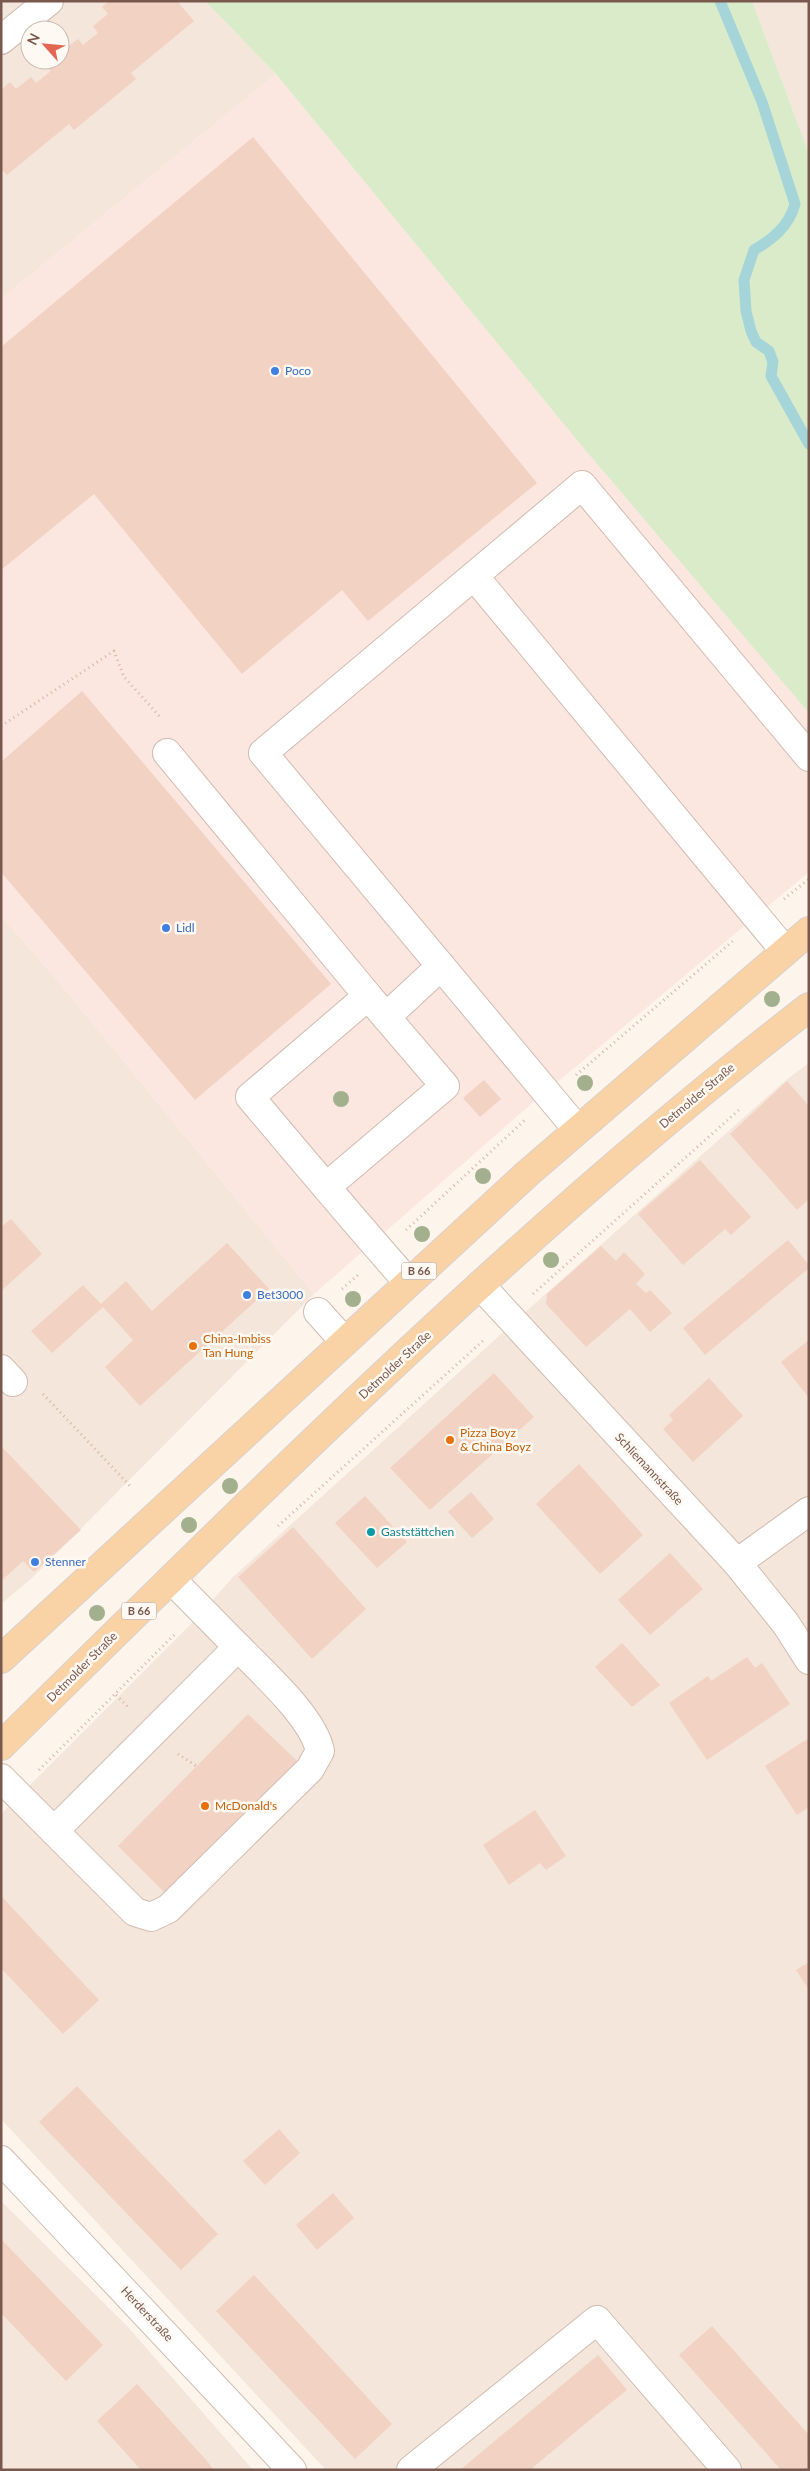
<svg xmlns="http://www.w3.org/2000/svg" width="810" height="2471" viewBox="0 0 810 2471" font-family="Lato,sans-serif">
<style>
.residential{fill:#f4e6da;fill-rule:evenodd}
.commercial{fill:#fce6e0}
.green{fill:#daebc9}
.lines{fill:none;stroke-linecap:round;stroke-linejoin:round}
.stream{stroke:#a6d5d9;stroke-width:11}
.building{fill:#f2d2c3}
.minor-casing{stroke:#d0bbb0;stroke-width:30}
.major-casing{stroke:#d9d1cd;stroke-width:30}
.path{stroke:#d8b5a6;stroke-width:3;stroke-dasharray:1 4;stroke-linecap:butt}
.minor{stroke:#fff;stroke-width:28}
.major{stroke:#f9d3a6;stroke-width:28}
.tree{fill:#a2b08e}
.shop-dot{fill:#3f7fe0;stroke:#fff9f3;stroke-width:2}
.food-dot{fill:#e8710a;stroke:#fff9f3;stroke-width:2}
.culture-dot{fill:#0f9aa8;stroke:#fff9f3;stroke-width:2}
.labels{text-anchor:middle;stroke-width:5;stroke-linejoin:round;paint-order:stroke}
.shield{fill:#fff9f3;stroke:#a18980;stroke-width:1}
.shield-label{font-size:11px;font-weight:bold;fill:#79594e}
.shop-label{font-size:12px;fill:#366cbe;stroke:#fff9f3;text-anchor:start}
.street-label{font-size:12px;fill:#79594e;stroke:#fff9f3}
.food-label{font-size:12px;fill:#c56008;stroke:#fff9f3;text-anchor:start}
.culture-label{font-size:12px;fill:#0d838f;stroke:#fff9f3;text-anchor:start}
</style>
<rect width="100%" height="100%" fill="#fdf5ec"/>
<g class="residential">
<path d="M1 1H205L276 74 1 299ZM30 30H60V60H30Z"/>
<path d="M752 1H809V154Z"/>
<path d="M1 916 58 981 314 1294 31 1579 1 1604Z"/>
<path d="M809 1063V2470H326L1 2119V1814L192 1623 233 1577 531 1307 786 1080Z"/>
<path d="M1 2201 127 2326 253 2470H1Z"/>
</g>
<path class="commercial" d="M276 74 586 451 809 713V872L530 1105 314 1294 58 981 1 916V299Z"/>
<path class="green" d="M205 1H752L809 154V713L586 451 276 74Z"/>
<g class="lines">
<path class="stream" d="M720 1 762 102 795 204C789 226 773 239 754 250L744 280 746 311 751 331 756 342 769 351 773 362 771 376 809 444"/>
</g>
<g class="building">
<path d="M109 1H177L194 21 131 73 136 79 74 130 69 124 7 175 1 169V90L10 82 16 89 31 77 36 83 51 71 46 65 52 60H60V53L78 39 83 45 98 33 93 26 108 14 102 7Z"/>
<path d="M253 137 537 483 368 621 342 590 242 674 94 494 1 570V347Z"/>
<path d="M82 691 331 984 195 1100 1 872V762Z"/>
<path d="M484 1080 501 1099 480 1117 463 1098Z"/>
<path d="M787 1081 809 1106V1199L797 1210 730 1134Z"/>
<path d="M700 1160 751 1217 731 1235 725 1229 683 1265 638 1214Z"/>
<path d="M11 1219 42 1254 1 1291V1227Z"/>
<path d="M788 1240 809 1265V1268L705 1355 683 1328Z"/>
<path d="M227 1243 269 1289 140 1406 105 1367 133 1340 103 1307 52 1353 31 1331 83 1285 101 1304 126 1281 152 1311Z"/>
<path d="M601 1246 616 1261 624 1252 645 1274 636 1284 646 1293 650 1290 672 1313 650 1332 630 1309 586 1347 546 1304 547 1294Z"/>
<path d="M809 1340V1398L781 1362Z"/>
<path d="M494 1373 534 1417 430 1510 390 1468Z"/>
<path d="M709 1378 743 1416 693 1462 663 1429 673 1420 669 1415Z"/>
<path d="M1 1446 81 1530 34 1572 23 1561 1 1581Z"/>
<path d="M579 1464 643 1535 600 1574 536 1504Z"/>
<path d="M471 1492 494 1519 472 1538 448 1512Z"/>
<path d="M365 1496 407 1542 377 1568 335 1523Z"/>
<path d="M293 1527 366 1609 312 1659 238 1577Z"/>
<path d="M670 1553 703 1589 650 1635 618 1600Z"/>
<path d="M622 1643 660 1685 632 1707 595 1667Z"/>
<path d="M747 1657 755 1668 762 1663 790 1704 707 1760 669 1703 708 1676 711 1681Z"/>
<path d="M248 1714 297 1761 166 1894 118 1846Z"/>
<path d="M809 1738V1807L797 1815 765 1766Z"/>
<path d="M535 1810 566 1856 546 1870 540 1863 509 1885 483 1845Z"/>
<path d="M1 1896 99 2000 63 2034 1 1968Z"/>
<path d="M809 1962V1990L796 1970Z"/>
<path d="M77 2086 218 2234 181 2270 39 2122Z"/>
<path d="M279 2129 300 2153 265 2185 243 2161Z"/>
<path d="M333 2193 354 2218 317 2250 296 2225Z"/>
<path d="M1 2239 103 2345 66 2381 1 2313Z"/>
<path d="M254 2275 392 2424 355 2459 216 2311Z"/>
<path d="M712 2326 809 2435 807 2470H781L679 2355Z"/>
<path d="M598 2355 627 2390 591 2419 530 2470H460Z"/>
<path d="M137 2384 207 2461 214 2470H141L97 2421Z"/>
</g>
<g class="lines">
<g class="minor-casing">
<g id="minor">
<path d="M1 40 49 1"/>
<path d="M474 576 785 951"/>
<path d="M167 753 368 996"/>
<path d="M386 1017 441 966"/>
<path d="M577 1129 263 753 582 485 809 757"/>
<path d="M326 1187 445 1086 368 996 250 1097C302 1159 354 1221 408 1282"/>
<path d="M480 1285 737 1563 786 1624 809 1660"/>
<path d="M318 1312 344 1341"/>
<path d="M1 1369 13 1382"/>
<path d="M737 1563 809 1511"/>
<path d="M1 1778 54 1831 238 1647 171 1579"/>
<path d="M54 1831 135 1912 151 1917 168 1909 310 1769 320 1751C313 1717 263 1673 238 1647"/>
<path d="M1 2160 292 2470"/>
<path d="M411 2470 597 2320 727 2470"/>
</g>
</g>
<g class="major-casing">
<g id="major">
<path d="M1 1659 528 1173 809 931"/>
<path d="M1 1746C261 1491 520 1230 809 1007"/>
</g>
</g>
<g class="path">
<path d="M1 726 114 651 124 677 162 719"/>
<path d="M784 899 809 879"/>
<path d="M576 1075 733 941"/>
<path d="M406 1230 526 1119"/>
<path d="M342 1289 358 1275"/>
<path d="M533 1294 741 1108"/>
<path d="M43 1394 132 1488"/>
<path d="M278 1526 485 1339"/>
<path d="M116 1695 130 1709"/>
<path d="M178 1754 196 1766"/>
<path d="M39 1770 176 1633"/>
</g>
<use href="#minor" class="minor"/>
<use href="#major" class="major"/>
</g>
<g class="tree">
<circle cx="772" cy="999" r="8"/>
<circle cx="585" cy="1083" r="8"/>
<circle cx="341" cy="1099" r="8"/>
<circle cx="483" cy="1176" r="8"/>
<circle cx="422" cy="1234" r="8"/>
<circle cx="551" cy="1260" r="8"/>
<circle cx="353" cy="1299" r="8"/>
<circle cx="230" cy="1486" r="8"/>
<circle cx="189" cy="1525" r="8"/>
<circle cx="97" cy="1613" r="8"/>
</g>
<g class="shop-dot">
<circle cx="275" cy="371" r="5"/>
<circle cx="166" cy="928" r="5"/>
<circle cx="247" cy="1295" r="5"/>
<circle cx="35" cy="1562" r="5"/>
</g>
<g class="food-dot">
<circle cx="193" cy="1346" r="5"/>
<circle cx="450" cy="1440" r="5"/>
<circle cx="205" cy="1806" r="5"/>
</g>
<circle class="culture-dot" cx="371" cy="1532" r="5"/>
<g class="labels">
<g class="shield">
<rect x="401.5" y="1262.5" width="35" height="17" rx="4"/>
<rect x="121.5" y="1602.5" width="35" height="17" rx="4"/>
</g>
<g class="shield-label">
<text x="419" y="1275">B 66</text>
<text x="139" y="1615">B 66</text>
</g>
<g class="shop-label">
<text x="285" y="375">Poco</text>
<text x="176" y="932">Lidl</text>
<text x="257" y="1299">Bet3000</text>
<text x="45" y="1566">Stenner</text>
</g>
<g class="street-label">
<text transform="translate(697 1096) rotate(-40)" y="4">Detmolder Straße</text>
<text transform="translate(395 1365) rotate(-43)" y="4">Detmolder Straße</text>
<text transform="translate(649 1469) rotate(47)" y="4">Schliemannstraße</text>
<text transform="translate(82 1667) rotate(-45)" y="4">Detmolder Straße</text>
<text transform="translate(147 2314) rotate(47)" y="4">Herderstraße</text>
</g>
<g class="food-label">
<text x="203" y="1343">China-Imbiss<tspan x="203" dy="14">Tan Hung</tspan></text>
<text x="460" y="1437">Pizza Boyz<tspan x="460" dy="14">&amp; China Boyz</tspan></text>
<text x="215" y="1810">McDonald's</text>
</g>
<g class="culture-label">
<text x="381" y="1536">Gaststättchen</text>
</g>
</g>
<rect width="810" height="2471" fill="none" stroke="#79594e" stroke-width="5"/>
<g transform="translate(45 45) rotate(297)"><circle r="24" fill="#fff9f3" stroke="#c9b9b1"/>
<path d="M0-4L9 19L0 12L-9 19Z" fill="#e46753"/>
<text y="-8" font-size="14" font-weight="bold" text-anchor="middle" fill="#79594e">N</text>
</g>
</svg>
